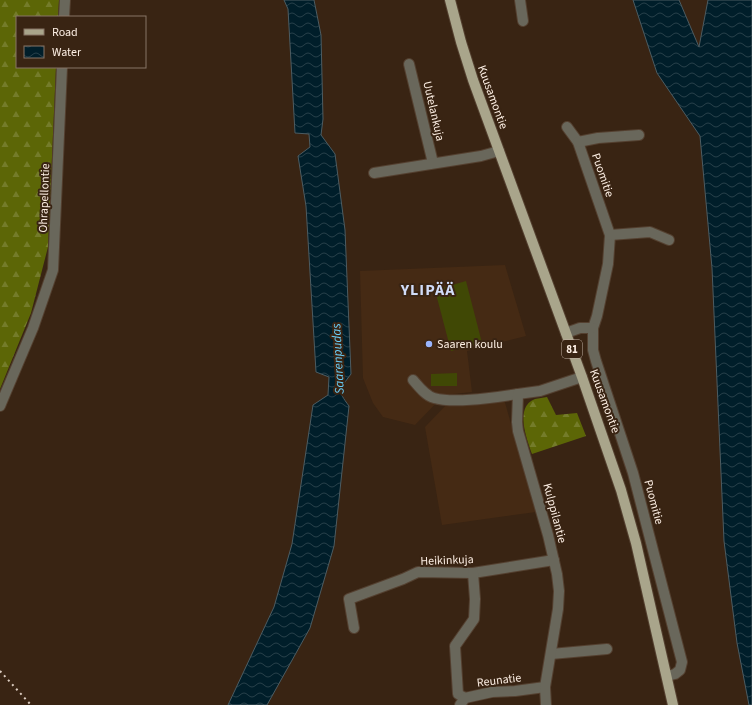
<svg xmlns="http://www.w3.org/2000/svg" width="752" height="705" viewBox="0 0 752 705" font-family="'Source Sans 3',sans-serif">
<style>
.built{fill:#452a14}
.grass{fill:#404805}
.forest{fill:url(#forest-firs)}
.water{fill:url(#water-waves);stroke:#4c5c62}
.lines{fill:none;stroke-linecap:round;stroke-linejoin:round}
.minor-casing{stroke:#544030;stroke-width:12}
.major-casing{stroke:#544030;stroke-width:12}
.minor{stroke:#69675b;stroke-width:10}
.major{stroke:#a9a58b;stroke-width:10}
.rail{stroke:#dccdc1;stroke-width:2;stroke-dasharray:2 4;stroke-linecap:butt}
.poi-dot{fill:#9ab5fd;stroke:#392413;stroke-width:1.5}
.labels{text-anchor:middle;stroke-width:4;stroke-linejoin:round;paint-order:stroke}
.shield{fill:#392413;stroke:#c2b1a5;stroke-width:1}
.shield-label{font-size:11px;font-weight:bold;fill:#fceee3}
.street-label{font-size:12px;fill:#fceee3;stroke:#392413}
.poi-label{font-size:12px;fill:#fceee3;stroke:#392413;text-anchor:start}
.water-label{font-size:13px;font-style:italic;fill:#68cdf7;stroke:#392413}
.district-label{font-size:16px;font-weight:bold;letter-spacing:1px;fill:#d1dcf8;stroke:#392413}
</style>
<defs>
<pattern id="forest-firs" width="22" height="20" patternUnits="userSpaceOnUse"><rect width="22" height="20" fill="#5c6606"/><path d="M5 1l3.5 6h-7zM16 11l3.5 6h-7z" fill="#747c2a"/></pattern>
<pattern id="water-waves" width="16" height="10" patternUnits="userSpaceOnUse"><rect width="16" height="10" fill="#001e2a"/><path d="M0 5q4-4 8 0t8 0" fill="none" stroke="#263f49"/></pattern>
</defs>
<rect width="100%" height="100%" fill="#392413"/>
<g class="built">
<path d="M505 265 526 336 467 351 472 392 444 395 415 425 383 417 373 403 363 378 360 271Z"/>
<path d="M504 399 536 512 442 525 425 427 448 403Z"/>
</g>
<g class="grass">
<path d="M466 281 482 343 451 351 435 290Z"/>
<path d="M457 373V386H431V374Z"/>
</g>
<g class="forest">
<path d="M0 0H59L58 17H17V67H56L48 247 31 313 0 389Z"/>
<path d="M547 397 556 415 577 413 586 436 532 454C527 439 514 407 535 399 539 398 543 398 547 397Z"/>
</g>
<g class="water">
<path d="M284 0H314L321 35 323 119 321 135 335 154 345 230 351 374C339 390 337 390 349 406L334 546 310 628 267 705H228L274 607 292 544 313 405 328 395 329 377 316 372 306 206 298 156 310 147 309 134 295 133 288 9Z"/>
<path d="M633 0H679L699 47 708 0H752V705H749L737 643 724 541 712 268 700 136 657 73Z"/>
</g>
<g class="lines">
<g class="minor-casing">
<g id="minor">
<path d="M520 0 523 21"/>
<path d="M64 17 65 0"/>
<path d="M409 64 433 163"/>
<path d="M567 127 578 142 610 235 608 264 597 316 593 328V350L596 361 633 473 682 662 680 670 675 674 667 676"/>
<path d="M578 142 598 138 639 135"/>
<path d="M374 173 481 156 499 151"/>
<path d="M610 235 650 232 669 240"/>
<path d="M566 333 580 328H593"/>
<path d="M413 380C419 387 426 396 434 398 455 404 496 397 518 394"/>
<path d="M0 406 33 328 53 270 62 67"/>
<path d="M354 628 349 599 403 579 418 572 473 573 554 560"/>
<path d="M551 654 607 649"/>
<path d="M465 698 458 694 455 646 474 619 475 599 473 573"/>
<path d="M460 705 465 698 492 692 515 691 545 687"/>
<path d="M546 705 545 687 558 609 559 591 557 574 548 535 518 431 517 422 518 394 540 391 582 377"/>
</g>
</g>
<g class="major-casing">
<path id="major" d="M450 0 461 42 473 80 582 377 621 490 636 543 673 705"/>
</g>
<use href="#minor" class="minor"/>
<use href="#major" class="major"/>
<path class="rail" d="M0 671 31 705"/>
</g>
<circle class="poi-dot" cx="429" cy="344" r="4"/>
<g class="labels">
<rect class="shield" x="562" y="340" width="20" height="18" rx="3"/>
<g class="shield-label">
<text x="572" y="353">81</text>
</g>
<g class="street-label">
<text transform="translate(493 97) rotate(70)" y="4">Kuusamontie</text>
<text transform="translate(434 111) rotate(77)" y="4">Uutelankuja</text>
<text transform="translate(603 175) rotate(71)" y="4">Puomitie</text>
<text transform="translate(44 198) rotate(-88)" y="4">Ohrapellontie</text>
<text transform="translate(605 401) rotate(70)" y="4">Kuusamontie</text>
<text transform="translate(654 502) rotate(75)" y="4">Puomitie</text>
<text transform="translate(555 513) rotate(75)" y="4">Kulppilantie</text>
<text transform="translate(447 560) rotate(-2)" y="4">Heikinkuja</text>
<text transform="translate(499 680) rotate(-7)" y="4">Reunatie</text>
</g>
<g class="poi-label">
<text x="437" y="348">Saaren koulu</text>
</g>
<g class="water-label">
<text transform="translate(337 359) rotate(-93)" y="5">Saarenpudas</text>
</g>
<g class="district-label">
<text x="428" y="295">YLIPÄÄ</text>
</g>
</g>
<rect x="16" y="16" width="130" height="52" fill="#392413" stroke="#877566"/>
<rect x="24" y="29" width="20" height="6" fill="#a9a58b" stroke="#877566"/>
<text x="52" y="36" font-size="12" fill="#fceee3">Road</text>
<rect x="24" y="46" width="20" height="12" fill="url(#water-waves)" stroke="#877566"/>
<text x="52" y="56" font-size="12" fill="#fceee3">Water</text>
</svg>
